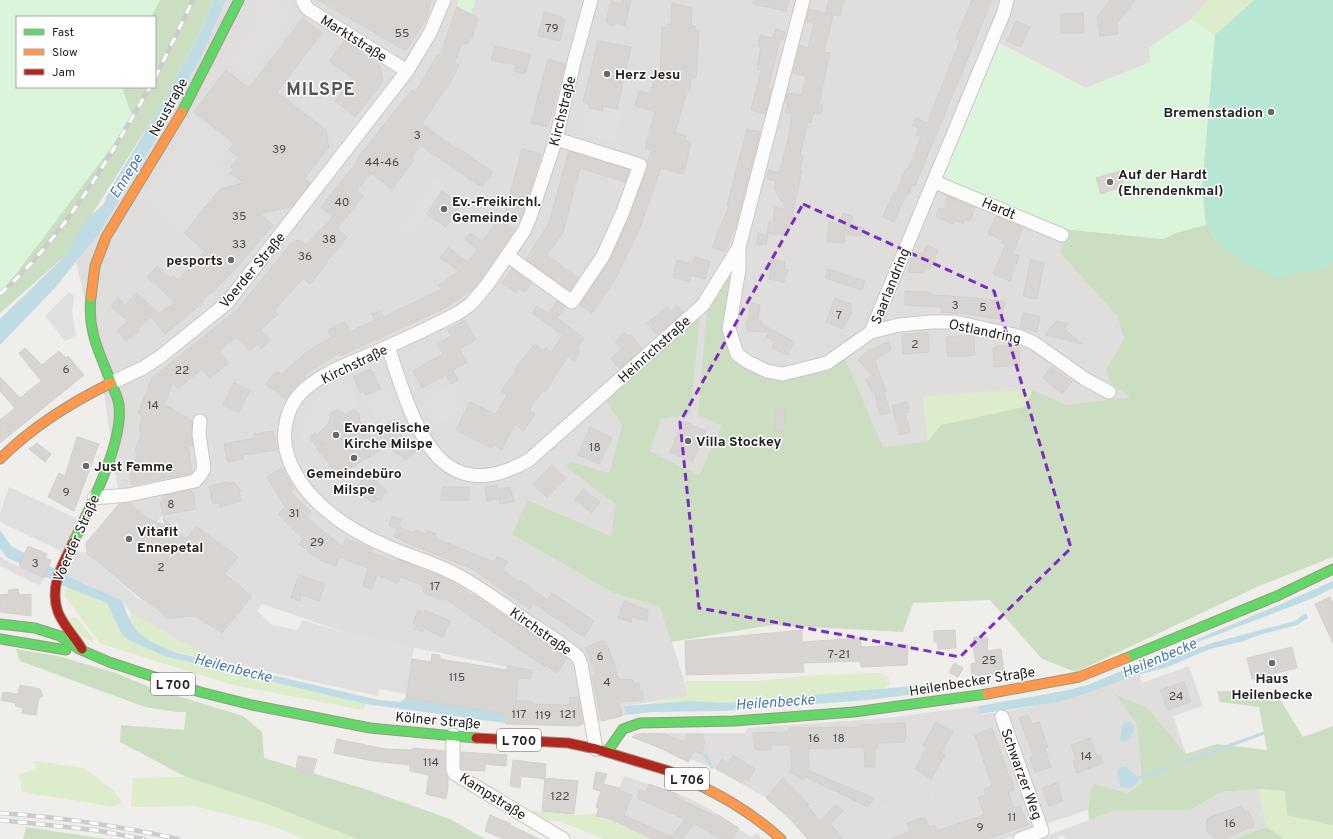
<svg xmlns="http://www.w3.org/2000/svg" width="1333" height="839" viewBox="0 0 1333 839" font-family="Overpass,sans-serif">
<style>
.residential{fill:#dfdedc}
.religious{fill:#dededc}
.grass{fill:#ddeccb}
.forest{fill:#cbdec1;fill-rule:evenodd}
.park{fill:#daf5da}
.pitch{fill:#b7e6d2}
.parking{fill:#e0dfde}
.water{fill:#bfdbe3}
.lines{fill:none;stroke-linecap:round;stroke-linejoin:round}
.stream{stroke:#bfdbe3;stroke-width:3}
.building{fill:#d7d4d2;stroke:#d3d0cc}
.street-casing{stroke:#c9c8c7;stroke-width:15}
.fast-casing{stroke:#999a82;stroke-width:11}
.slow-casing{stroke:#999a82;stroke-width:11}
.jam-casing{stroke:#999a82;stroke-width:11}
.street{stroke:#fdfcfc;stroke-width:13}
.fast{stroke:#63d668;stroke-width:9}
.slow{stroke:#ff974d;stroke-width:9}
.jam{stroke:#b3261e;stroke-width:9}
.rail-casing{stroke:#ccc;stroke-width:4.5}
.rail{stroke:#fff;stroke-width:3;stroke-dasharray:9;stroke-linecap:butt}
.marked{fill:none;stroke:#7b2cbf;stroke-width:3;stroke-dasharray:8 5;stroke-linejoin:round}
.poi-dot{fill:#6a6968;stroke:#fff;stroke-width:1.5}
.labels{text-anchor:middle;stroke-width:3;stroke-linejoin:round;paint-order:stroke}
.number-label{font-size:12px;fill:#4f4e4e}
.shield{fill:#fff;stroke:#646464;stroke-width:1}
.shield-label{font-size:13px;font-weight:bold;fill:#222}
.street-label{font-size:14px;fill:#222;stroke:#fff}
.poi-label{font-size:14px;font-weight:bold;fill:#222;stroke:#fff;text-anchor:start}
.water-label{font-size:15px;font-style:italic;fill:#4a7aab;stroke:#fff}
.district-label{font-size:18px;font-weight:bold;letter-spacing:1px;fill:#555;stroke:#fff}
</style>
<rect width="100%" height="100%" fill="#f0eeeb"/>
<g class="residential">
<path d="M226 0H1209L1190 20 1149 48 1151 62 1086 88 995 41 1064 229 1060 253 1117 316 1124 339 1106 369 1109 382 1131 397 1067 405 1033 390 923 397 928 441 882 447 843 354 721 424 699 475 650 451 661 419 622 425 609 473 570 461 566 467 615 504 611 536 528 500 614 593 661 607 689 696 624 706 626 715 581 725 505 723 508 667 352 635 262 604 162 516 157 522 148 519 128 502 120 503 98 353 76 263 156 139 201 57Z"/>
<path d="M1189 666 1203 706 1173 716 1186 754 1147 707 1116 694 1137 725 1142 783 1128 793 1092 783 1088 810 1046 824 1006 711 1053 703 1134 676 1140 675 1142 683Z"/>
<path d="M979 706V714L995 713 1035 828 1005 839H948L930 790 869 812 879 839H807L800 829 766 798 716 769 633 737 634 733H745L747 728 886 718Z"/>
<path d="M624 776 684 796 713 811 751 837 757 833 762 839H652L608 819Z"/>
<path d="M1258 789 1267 827 1232 839H1067L1062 835 1057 839H1038L1113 811 1190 810 1221 792Z"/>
</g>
<path class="religious" d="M930 790 948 839H879L869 812Z"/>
<g class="grass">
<path d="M1209 0H1254L1215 35 1190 20Z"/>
<path d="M1033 390 1024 407 941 425 928 441 923 397 978 392Z"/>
<path d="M66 587 107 603 122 635 129 640 164 656 366 704 363 710 233 685 117 649 100 643 64 595Z"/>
<path d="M131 613 207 655 204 658C175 653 147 646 129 621Z"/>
<path d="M74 617 77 619 94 639 93 642 83 637 68 620Z"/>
<path d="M879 673 889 677 890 684 881 690 725 703 690 701 646 704 688 696 685 681H756L817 675Z"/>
<path d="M34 761 84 768 113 790 122 802 113 807 22 792 19 774 36 769Z"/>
<path d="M186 777 262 802 357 839H305L270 825 194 806 131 807 133 778Z"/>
<path d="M1258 789 1285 791 1331 825 1333 824V839H1284L1267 827Z"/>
<path d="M527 810 575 815 598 813 652 839H604L556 820 548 821Z"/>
</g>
<g class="forest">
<path d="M0 0H213L203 27 162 104 66 255 0 313ZM17 17H155V87H17Z"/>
<path d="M1206 225 1223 248 1323 269 1333 261V557L1259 586 1076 672 1042 659 990 600 913 603 903 632 772 625 671 642 660 607 614 593 512 534 528 500 611 536 615 504 566 467 570 461 609 473 622 425 602 394 701 306 690 414 661 419 650 451 699 475 721 425 698 415 708 296 730 262 743 265 732 328 739 351 757 362 784 369 843 354 883 447 928 441 941 425 1024 407 1033 390 1067 405 1130 397 1109 382 1106 369 1124 339 1117 316 1060 253 1064 229 1163 239 1178 232Z"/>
<path d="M16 649 58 656 116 673 152 688 243 716 262 732 264 758 371 791 450 819 485 839H357L262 802 186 777 120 742 121 725 184 730 186 712H176L145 707 20 661Z"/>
<path d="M1217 691 1263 692 1281 701 1303 737 1333 726V824L1331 825 1287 815 1285 791 1258 789 1221 792 1190 810 1113 811 1089 820 1088 810 1092 783 1128 793 1142 783 1137 725 1115 694 1147 707 1186 754 1217 744 1267 750 1259 707 1220 702Z"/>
<path d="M26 827 106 839H23Z"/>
<path d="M1267 827 1284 839H1232Z"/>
</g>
<g class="park">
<path d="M0 0H160L151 17H17V87H122L133 119 0 295Z"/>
<path d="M459 0H475L471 14 457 7Z"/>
<path d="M1190 20 1215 35 1202 189 1206 225 1178 232 1163 239 1064 229 941 178 995 41 1086 88 1150 62 1149 48Z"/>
</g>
<path class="pitch" d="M1254 0H1333V261L1323 269 1275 277 1250 265 1223 248 1206 225 1202 189 1215 35Z"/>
<g class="parking">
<path d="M260 0H278L295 14 248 75 230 63 233 60 231 59 263 16 253 9Z"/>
<path d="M587 101 623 109 616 142 580 133Z"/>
<path d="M193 113 233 145 217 167 230 178 182 233 141 197 169 156Z"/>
<path d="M436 177 447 185 427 214 429 215 411 238 400 230Z"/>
<path d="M69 292 74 296 72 312 76 336 65 341 45 316Z"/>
<path d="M373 365 387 393 390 391 399 415 377 424 367 400 383 394 370 367Z"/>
<path d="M344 377 358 405 346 416 342 411 334 410 330 414V422L318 434 310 432 301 443V430L308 414 314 410 313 403 316 402 318 396 323 397 324 392H329L326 387Z"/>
<path d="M451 384 458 398 454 401 460 410 435 427 423 400Z"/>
<path d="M207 429 217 471 210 473 200 431Z"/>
<path d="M9 487 78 519 63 552 0 522V513Z"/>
<path d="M76 551 87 553 141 601 144 598 168 618 195 616 221 633 252 596 262 604 257 611 272 625 297 630 303 620 352 635 414 647 406 694 379 689 378 696 215 660 131 613 123 601 66 575Z"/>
<path d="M0 556 5 560 44 578 40 586 0 566Z"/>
</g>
<g class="water">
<path d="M213 0H226L201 57 156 139 97 236 53 290 0 345V319L66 255 88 217 103 205 112 186 162 104 203 27Z"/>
<path d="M0 530 11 546 72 578 123 601C131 634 147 641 177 653L379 700 400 702 406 698 503 713 505 715V723L366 704 164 656 129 640 122 635 107 603 66 587 6 557 0 548Z"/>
<path d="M1333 581V588L1311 599 1198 642 1130 671 1138 670 1212 643 1295 621 1306 613 1308 618 1297 625 1259 635 1244 641 1210 649 1168 667 1134 676 1073 698 1053 703 978 714 979 706 1069 690 1090 684 1281 604Z"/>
<path d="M923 685 926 686 923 693 868 700 724 711 653 712 626 715 624 706 690 701 725 703Z"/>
<path d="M1125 722H1131L1134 726 1133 733 1127 741 1122 742 1120 740 1122 726Z"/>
<path d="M1125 766C1131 769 1133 774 1139 778L1138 782 1131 788 1121 787 1117 774 1118 769Z"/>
</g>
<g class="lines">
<g class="stream">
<path d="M705 755 712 767"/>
<path d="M1182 763 1264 733"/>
<path d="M1139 778 1171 767"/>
</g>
</g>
<g class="building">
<path d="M318 0H431L427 17 407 49 404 50Z"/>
<path d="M622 0H631L625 26 616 23 613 26 608 24 606 20 611 1 621 4Z"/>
<path d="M754 0H789L786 11 753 4Z"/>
<path d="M829 0H844L840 16 826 13Z"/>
<path d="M972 0H992L917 181 915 186 912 185 909 194 907 193 894 222 883 217 894 192 896 193 906 168 908 169 921 137 916 134 919 128 912 126 915 118 927 123 960 41 956 39Z"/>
<path d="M1110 0H1136L1117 23 1118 34 1100 36 1097 17Z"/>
<path d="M672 3 692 8 691 25 695 26 694 30H699L696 78H691L690 91H687L675 133 686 136 685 140 691 142 686 164 683 174 661 168 641 225 616 278 592 313 580 305 610 259 629 217 648 168 647 162 652 150 645 148 655 111 635 106 639 91 650 94 655 75H660L662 27 667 28V24H671Z"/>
<path d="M457 7 478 18 472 38H470L467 44 462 43 454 63 459 65 451 81 422 123 456 149 457 147 493 172 482 187 420 145 411 157 414 160 392 189 371 173 356 191 363 196 337 229 347 237 342 243 343 244 326 262 327 263 310 284 303 278 274 311 278 314 260 330 270 340 261 348 258 344 250 351 236 337 219 351 229 363 210 378 202 369 178 389 172 382 165 405 192 421 193 445 188 446 192 473 132 485 130 474 138 452 135 451 142 432 139 431 141 426H139L143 415 138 413 152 378 237 310 292 242 300 240 306 245 333 217 321 207 358 160 357 159 399 106 412 90 415 93 438 54 440 55Z"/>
<path d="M809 9 833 15 824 52 830 53 819 104 823 105 821 114 814 112 811 123 808 122 800 155 803 156 800 169 802 170 788 236 767 233 769 221H773L775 207 786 209 774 188 776 181 767 179 769 170 779 173 788 140 792 114 785 112 788 103H785L787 93 802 95 806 76 793 73 799 46 808 48 814 23 806 21Z"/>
<path d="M544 12 562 17 561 19 565 20 560 41 538 36Z"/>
<path d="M1083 13 1084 33H1061V14Z"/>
<path d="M303 18 322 33 277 92 326 130 329 147 304 179 310 183 291 207 259 213 273 225 231 274 215 290 201 300 204 302 165 334 151 317 138 329 139 331 126 341 117 330 128 321 111 306 118 298 125 305 137 293 159 314 175 302 147 277 157 266 168 276 172 278 173 276 178 280 205 251 184 233 220 189 244 183 230 173 234 169 231 167 239 157 229 150 234 143 194 112 226 70 249 88Z"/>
<path d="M1016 21 1030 27 1021 47 1007 41Z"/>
<path d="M776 29 785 32 783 40 780 39 773 68 768 88 772 89 765 114 751 110 761 70 757 69 761 47 758 46 760 35 773 38Z"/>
<path d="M344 41 380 66 383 82 355 117 335 101 353 78 329 61Z"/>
<path d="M598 41 631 47 617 109 603 106 602 111 589 108V104L583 102Z"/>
<path d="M495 46 531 54 525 74 514 71 516 65 491 60Z"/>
<path d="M548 59 565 64 548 127 531 123Z"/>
<path d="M747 129 760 132 736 225 725 252 712 247 729 206 727 205Z"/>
<path d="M522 149 541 154 523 214 520 220 508 224 515 230 474 288 449 306 340 356 339 353 304 374 306 377 295 386 285 399 266 384 276 371 281 374 307 352 331 337 328 330 345 322 350 332 375 320 372 314 381 311 383 317 442 289 439 285 459 271 440 258 448 247 468 262 477 249 465 240 470 233 482 242 499 218 503 220Z"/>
<path d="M569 151 630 170 625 182 580 168 563 232 547 255 578 278 570 291 526 259 549 223Z"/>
<path d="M1120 171 1124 186 1101 194 1096 178Z"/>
<path d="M442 191 461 204 446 227 427 214Z"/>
<path d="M948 196 975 208 970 221 965 219 963 224 955 220 953 224 936 217 939 208 943 210Z"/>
<path d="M843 213 853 217 850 225 862 227 861 236 845 234 844 243 827 242 829 222 840 223Z"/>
<path d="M996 216 1023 227 1013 254 1019 256 1010 281 993 274 1006 244 1001 243 1002 240 988 234Z"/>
<path d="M758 233 768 235 766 245 757 244Z"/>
<path d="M926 245 938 250 930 269 926 267 924 272 920 273 908 272 913 254 917 252 923 254Z"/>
<path d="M695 257 710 261 705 279 691 275 690 282 673 277 677 260 692 264Z"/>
<path d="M770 259 785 262 784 269 788 270 784 282 769 279 771 270 768 269Z"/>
<path d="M1031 259 1044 263 1037 299 1023 296Z"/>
<path d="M512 269 531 283 525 292 519 288 516 293 502 283Z"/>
<path d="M828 269 865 281 862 290 825 278Z"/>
<path d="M905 291 931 292V295L976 298 1005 302 1002 320 970 314 941 312 942 307 905 305Z"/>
<path d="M835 298 852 305 850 311 852 312 843 329 826 322Z"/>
<path d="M557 301 565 307 557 318 584 338 577 349 580 351 574 361 568 356 545 392 543 390 529 410 535 414 524 431 515 424 502 449 494 445 492 448 456 430 470 402 495 414 507 396 501 391 516 371 514 370 535 344 544 351 546 348 551 352 563 335 532 313 537 306 548 314Z"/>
<path d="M751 303 760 305 758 321H762V324L794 342 787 355 772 348 775 341 766 337 769 332 747 331 746 323 748 320Z"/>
<path d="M677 306 683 312 657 335 647 323 668 307 671 311Z"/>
<path d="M1023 313 1040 317 1037 332 1020 328Z"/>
<path d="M465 320 476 340 459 349 467 362 453 370 458 380 451 384 446 375 422 388 413 371 443 354 438 344 451 336 448 330Z"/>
<path d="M1056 321 1068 324 1064 329 1083 344 1045 335Z"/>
<path d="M625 333 627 336 630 334 642 349 620 369 611 358 622 349 615 342Z"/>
<path d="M917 333H928L929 352 903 354 902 335Z"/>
<path d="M974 335 975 355 948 357 946 337Z"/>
<path d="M889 341 891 350 881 356 875 362 886 391 884 392 890 412 880 415 874 391 872 392 866 379 873 376 858 360 870 349 871 350Z"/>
<path d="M999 346H1019L1020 365 994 367 993 348Z"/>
<path d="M25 348 42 365 59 351 66 358 68 356 84 375 0 443V420L15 408 0 391V377L20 398 41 381 19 353Z"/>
<path d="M1051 367 1072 382 1062 394 1043 378Z"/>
<path d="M371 369 381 389 366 395 364 391 360 393 353 377Z"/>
<path d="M234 383 250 391 238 413 223 405Z"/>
<path d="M907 402 909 412 905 413 910 432 899 435 892 406Z"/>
<path d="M784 408 785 416 783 432 775 431V410Z"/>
<path d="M333 411H342L346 416 350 411H356L360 415 359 421 373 437 390 421 408 443 414 441 419 449 405 460 398 453 396 454 388 445 336 477 326 459 316 448 324 444 315 445 311 440V436L314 433 318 434 329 423 330 414Z"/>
<path d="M683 421 706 431 692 462 670 452Z"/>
<path d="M590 427 612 438 599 464 578 455Z"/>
<path d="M273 431 277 450 243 455V459L227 462 224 444 255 438 254 434Z"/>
<path d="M77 437 99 444 74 511 48 497 59 473 65 476Z"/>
<path d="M37 443 51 454 45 462 29 449Z"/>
<path d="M552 465 566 478 547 497 533 484Z"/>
<path d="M282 468 294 489 290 492 311 512 306 517 343 547 346 539 372 549 370 552 396 562 397 559 450 580 474 597 475 596 567 658 557 673 546 665 545 667 444 598 443 600 424 593 423 586 401 577 398 583 395 582 377 575 372 589 363 586 368 568 339 557 336 566 320 560 299 544 303 539 278 514 285 507 267 477Z"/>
<path d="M365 475 372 479 378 476 377 482 386 490 381 501 377 499 374 503 356 491Z"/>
<path d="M228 482 229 484 234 482 241 491 239 492 241 501 220 507V503L213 504 209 486Z"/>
<path d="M497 485 498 489 510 487 514 502 500 504 499 499 487 501 485 487Z"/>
<path d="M443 487H469V500H441V492Z"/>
<path d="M583 489 600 502 592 513 575 500Z"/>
<path d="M191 490 192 493H194L195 509 163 515 160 502H163L162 496Z"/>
<path d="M130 503 148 519 165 525 163 518 187 539 196 526 238 557 225 573 252 596 222 633 195 616 168 618 144 598 143 600 87 553 86 543 119 504Z"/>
<path d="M392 516 401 519 397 529 389 525Z"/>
<path d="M398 527 414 533 415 530 426 534 427 531 436 534 435 538 494 562 497 557 500 559 501 558 508 562 502 570 519 582 520 580 547 600 552 593 594 621 584 637 533 603 529 609 473 569 404 542V541L394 537Z"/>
<path d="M28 546 47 554 45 558 51 560 44 578 19 566Z"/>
<path d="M299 575 325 584 319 601 301 595 300 601 291 598Z"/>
<path d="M18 589 19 595 31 594V616L0 612V595L9 594 8 590Z"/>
<path d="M1330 597 1333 603V643L1315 604Z"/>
<path d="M624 601 648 610 647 621 632 617 631 622 618 618Z"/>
<path d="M418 610 425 613V610L450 621 443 637 424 628 423 632 415 629 417 625 413 623Z"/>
<path d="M802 630V642L861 638V647L908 645 907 665 861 667 860 661 803 663 804 672 686 675 685 641Z"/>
<path d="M955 630 956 648 938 649 937 642H934V631Z"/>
<path d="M974 637 988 638 987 651 1001 649 1004 673 972 676 971 664 976 663 973 646Z"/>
<path d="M601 641H604L607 645 615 666 618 679 633 680V683L640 684 639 691H642L643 700 619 702 622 716 602 721 592 676 596 675 585 648Z"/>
<path d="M1292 647 1297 668 1252 679 1247 658Z"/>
<path d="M432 654 440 655V659L507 670V666L532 670 531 679 518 678 516 701H532V704L570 705 569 698 578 697 583 723 579 726 506 724V714L406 698 412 659 431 662Z"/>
<path d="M954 663 963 668 958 677 949 672Z"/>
<path d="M1184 682 1191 702 1168 710 1160 690Z"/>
<path d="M20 685 40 689 43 696 39 698 36 715 22 713 23 708 15 706 16 703 1 700 3 692 18 694Z"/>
<path d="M1028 715 1032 724 1039 722 1048 747 1045 748 1051 767 1035 772 1030 758 1034 757 1019 718Z"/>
<path d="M936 722 953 731 941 753 945 755 931 779 915 769 926 747 923 746Z"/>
<path d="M905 723 906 737 904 742 877 743 878 748H875V767H865L864 747 808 749 809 771 874 798 868 807 806 777 804 780 789 772 792 769 790 745H770L771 749 767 750H755L753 733 789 732V728L860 727V725Z"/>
<path d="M992 728 1009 776 1013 781 1012 784 1014 790 1008 792 1014 808 1020 806 1028 825 986 839H891L910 831 907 823 925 817 929 827 935 825 937 831 984 815 978 797 986 795 984 789 992 786 975 735Z"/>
<path d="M641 734H665L684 742 688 734H702L705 743 702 754 694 751 688 762 660 748 632 737Z"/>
<path d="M1090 738 1097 756 1100 755 1103 763 1077 773 1073 761 1076 760 1071 745Z"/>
<path d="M337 739 385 749 413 750V748L445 751V770L448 778V787L446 799 426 794 429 775 410 771V765L373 761 334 753Z"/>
<path d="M461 752 507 755 506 766 485 764V771L464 770 461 768Z"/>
<path d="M733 755 755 769 749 780 745 778 742 783 716 769 722 759 729 763Z"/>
<path d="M298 756 317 759 313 773 296 769Z"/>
<path d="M513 760 546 764 545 779 521 776 520 788 510 786Z"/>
<path d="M596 772 607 774 603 784 620 788 619 790 632 795 624 815 671 837 685 819 637 798 640 790 646 792 649 784 677 794 676 797 717 817 718 815 739 828 732 839H721L694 823 682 839H653L608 818 596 816 599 808 596 807 601 791 593 789Z"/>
<path d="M545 778 578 781 574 814 542 811Z"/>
<path d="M783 778 809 804 807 805 820 821 836 804 843 811 830 823 843 839H808L789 818 766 798Z"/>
<path d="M1057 783 1063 801 1049 806 1042 788Z"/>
<path d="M1242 806 1245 812 1248 811 1254 822V826L1251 828 1246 829 1224 839H1214L1212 834 1207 832 1206 823 1208 818Z"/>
<path d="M490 815 511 824 510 825 539 839H503L485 831Z"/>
</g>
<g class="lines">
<g class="street-casing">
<g id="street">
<path d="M304 0 303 2 308 9 407 71"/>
<path d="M591 0 574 62 556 139 530 217 524 231 487 285 471 304 458 313C432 327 405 339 378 351 352 363 319 373 299 395 287 409 282 431 286 449 296 495 344 528 384 545 407 556 433 562 455 574 477 585 498 601 518 615 538 629 560 641 578 657L581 664 596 749"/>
<path d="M935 182 1062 235"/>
<path d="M739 247V269L729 329 737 354 748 362 767 371 782 374 795 371 827 363 871 332 1004 12 1007 0"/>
<path d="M508 256 572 302 603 256 622 214 640 165 556 139"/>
<path d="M871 332 899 325 931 322H955L1018 336 1034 343 1085 379 1109 392"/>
<path d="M388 347C412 416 434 514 529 460L703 305 739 247 803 0"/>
<path d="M111 383 143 368 160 357 227 303 407 71 430 33 444 0"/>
<path d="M94 498 128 495 195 481 201 474 204 468 199 434 200 421"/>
<path d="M1002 717 1042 831 1020 839"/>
<path d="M453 735V770L455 774 563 839"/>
</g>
</g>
<g class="fast-casing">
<g id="fast">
<path d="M182 112 239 0"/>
<path d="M73 543C89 509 124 442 119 405 118 398 114 390 111 382 99 352 87 330 91 297"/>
<path d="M0 624 35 628 60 636 79 649 109 662 200 692 252 705 370 728 476 738"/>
<path d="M0 639 66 650"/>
<path d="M1126 658 1277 596 1333 569"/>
<path d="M607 752 623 729 640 723 734 721 854 712 987 694"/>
</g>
</g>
<g class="slow-casing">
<g id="slow">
<path d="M91 297 95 266 106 237 182 112"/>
<path d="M0 459C33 426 70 403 111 383"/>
<path d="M987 694 1079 677 1126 658"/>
<path d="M681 776C720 795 749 810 781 839"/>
</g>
</g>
<g class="jam-casing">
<g id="jam">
<path d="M73 543C62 565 49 587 58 612 63 625 75 637 82 649"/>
<path d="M476 738 568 743 596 749 669 771 681 776"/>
</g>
</g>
<use href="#street" class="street"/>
<use href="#fast" class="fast"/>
<use href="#slow" class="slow"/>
<use href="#jam" class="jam"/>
<g class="rail-casing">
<g id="rail">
<path d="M155 78 193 0"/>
<path d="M0 294C64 237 107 161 150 87"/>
<path d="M0 813C60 817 119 826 178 839"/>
<path d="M0 820 94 830 144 839"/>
</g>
</g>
<use href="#rail" class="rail"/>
</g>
<path class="marked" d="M803 204 994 291 1071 548 960 657 699 608 680 422Z"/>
<g class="poi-dot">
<circle cx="607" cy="74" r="4"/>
<circle cx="1271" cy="112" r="4"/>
<circle cx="1110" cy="182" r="4"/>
<circle cx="444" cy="209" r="4"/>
<circle cx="231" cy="260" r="4"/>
<circle cx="336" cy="435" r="4"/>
<circle cx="688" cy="441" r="4"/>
<circle cx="354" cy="458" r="4"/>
<circle cx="86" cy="466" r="4"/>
<circle cx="129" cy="539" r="4"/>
<circle cx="1272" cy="663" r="4"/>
</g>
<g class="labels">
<g class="number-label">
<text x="552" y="32">79</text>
<text x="402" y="37">55</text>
<text x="417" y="139">3</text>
<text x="279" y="153">39</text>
<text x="382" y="166">44-46</text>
<text x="342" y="206">40</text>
<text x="239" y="220">35</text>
<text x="329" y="243">38</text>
<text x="239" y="248">33</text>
<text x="305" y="260">36</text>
<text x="955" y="309">3</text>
<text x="983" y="311">5</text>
<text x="839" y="319">7</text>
<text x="915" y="348">2</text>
<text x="66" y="373">6</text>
<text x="182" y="374">22</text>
<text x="153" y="409">14</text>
<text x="595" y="451">18</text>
<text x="66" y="496">9</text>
<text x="171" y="508">8</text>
<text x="294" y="517">31</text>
<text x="317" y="546">29</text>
<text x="35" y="567">3</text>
<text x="161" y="571">2</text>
<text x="435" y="590">17</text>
<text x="839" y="658">7-21</text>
<text x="600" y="660">6</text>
<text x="989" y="664">25</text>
<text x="457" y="681">115</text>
<text x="607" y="686">4</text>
<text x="1176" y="700">24</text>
<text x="519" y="718">117</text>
<text x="568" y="718">121</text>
<text x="543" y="719">119</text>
<text x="814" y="742">16</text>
<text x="839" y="742">18</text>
<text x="1086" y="760">14</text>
<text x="431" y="766">114</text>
<text x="560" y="800">122</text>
<text x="1012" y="821">11</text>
<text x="1230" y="827">16</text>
<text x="980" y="831">9</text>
</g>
<g class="shield">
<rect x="151" y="673" width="44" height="22" rx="3"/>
<rect x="497" y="729" width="44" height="22" rx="3"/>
<rect x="665" y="768" width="44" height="22" rx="3"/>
</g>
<g class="shield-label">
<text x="173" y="689">L 700</text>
<text x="519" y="745">L 700</text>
<text x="687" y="784">L 706</text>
</g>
<g class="street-label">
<text transform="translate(354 38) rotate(32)" y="5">Marktstraße</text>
<text transform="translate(168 107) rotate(-61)" y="5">Neustraße</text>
<text transform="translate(562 111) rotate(-76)" y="5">Kirchstraße</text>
<text transform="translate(999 208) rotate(23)" y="5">Hardt</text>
<text transform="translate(252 270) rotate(-50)" y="5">Voerder Straße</text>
<text transform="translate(890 286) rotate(-68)" y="5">Saarlandring</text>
<text transform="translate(985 331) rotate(12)" y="5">Ostlandring</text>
<text transform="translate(654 349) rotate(-42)" y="5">Heinrichstraße</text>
<text transform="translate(354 364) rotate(-26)" y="5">Kirchstraße</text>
<text transform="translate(76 538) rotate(-66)" y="5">Voerder Straße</text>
<text transform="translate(541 631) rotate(35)" y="5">Kirchstraße</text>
<text transform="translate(972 681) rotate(-9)" y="5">Heilenbecker Straße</text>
<text transform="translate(438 720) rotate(5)" y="5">Kölner Straße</text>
<text transform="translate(1022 774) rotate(70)" y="5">Schwarzer Weg</text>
<text transform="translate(493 796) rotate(32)" y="5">Kampstraße</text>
</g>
<g class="poi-label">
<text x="615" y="79">Herz Jesu</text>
<text x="1263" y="117" text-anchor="end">Bremenstadion</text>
<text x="1118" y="179">Auf der Hardt<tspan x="1118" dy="16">(Ehrendenkmal)</tspan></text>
<text x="452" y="206">Ev.-Freikirchl.<tspan x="452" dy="16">Gemeinde</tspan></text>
<text x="223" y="265" text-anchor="end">pesports</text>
<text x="344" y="432">Evangelische<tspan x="344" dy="16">Kirche Milspe</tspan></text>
<text x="696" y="446">Villa Stockey</text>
<text x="94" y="471">Just Femme</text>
<text x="354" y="478" text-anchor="middle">Gemeindebüro<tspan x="354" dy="16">Milspe</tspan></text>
<text x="137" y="536">Vitafit<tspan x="137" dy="16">Ennepetal</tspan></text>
<text x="1272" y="683" text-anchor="middle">Haus<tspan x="1272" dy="16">Heilenbecke</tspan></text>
</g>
<g class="water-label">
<text transform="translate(126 176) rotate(-58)" y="5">Ennepe</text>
<text transform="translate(1159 658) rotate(-23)" y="5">Heilenbecke</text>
<text transform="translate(233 668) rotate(14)" y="5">Heilenbecke</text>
<text transform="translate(775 702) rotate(-4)" y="5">Heilenbecke</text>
</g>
<g class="district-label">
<text x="321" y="95">MILSPE</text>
</g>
</g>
<rect x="16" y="16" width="140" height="72" fill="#ffffff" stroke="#a7a7a7"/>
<rect x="24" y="29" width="20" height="6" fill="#63d668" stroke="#a7a7a7"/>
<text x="52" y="36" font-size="12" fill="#222222">Fast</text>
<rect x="24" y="49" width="20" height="6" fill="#ff974d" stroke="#a7a7a7"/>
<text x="52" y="56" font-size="12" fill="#222222">Slow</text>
<rect x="24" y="69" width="20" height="6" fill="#b3261e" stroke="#a7a7a7"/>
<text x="52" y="76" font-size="12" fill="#222222">Jam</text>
</svg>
